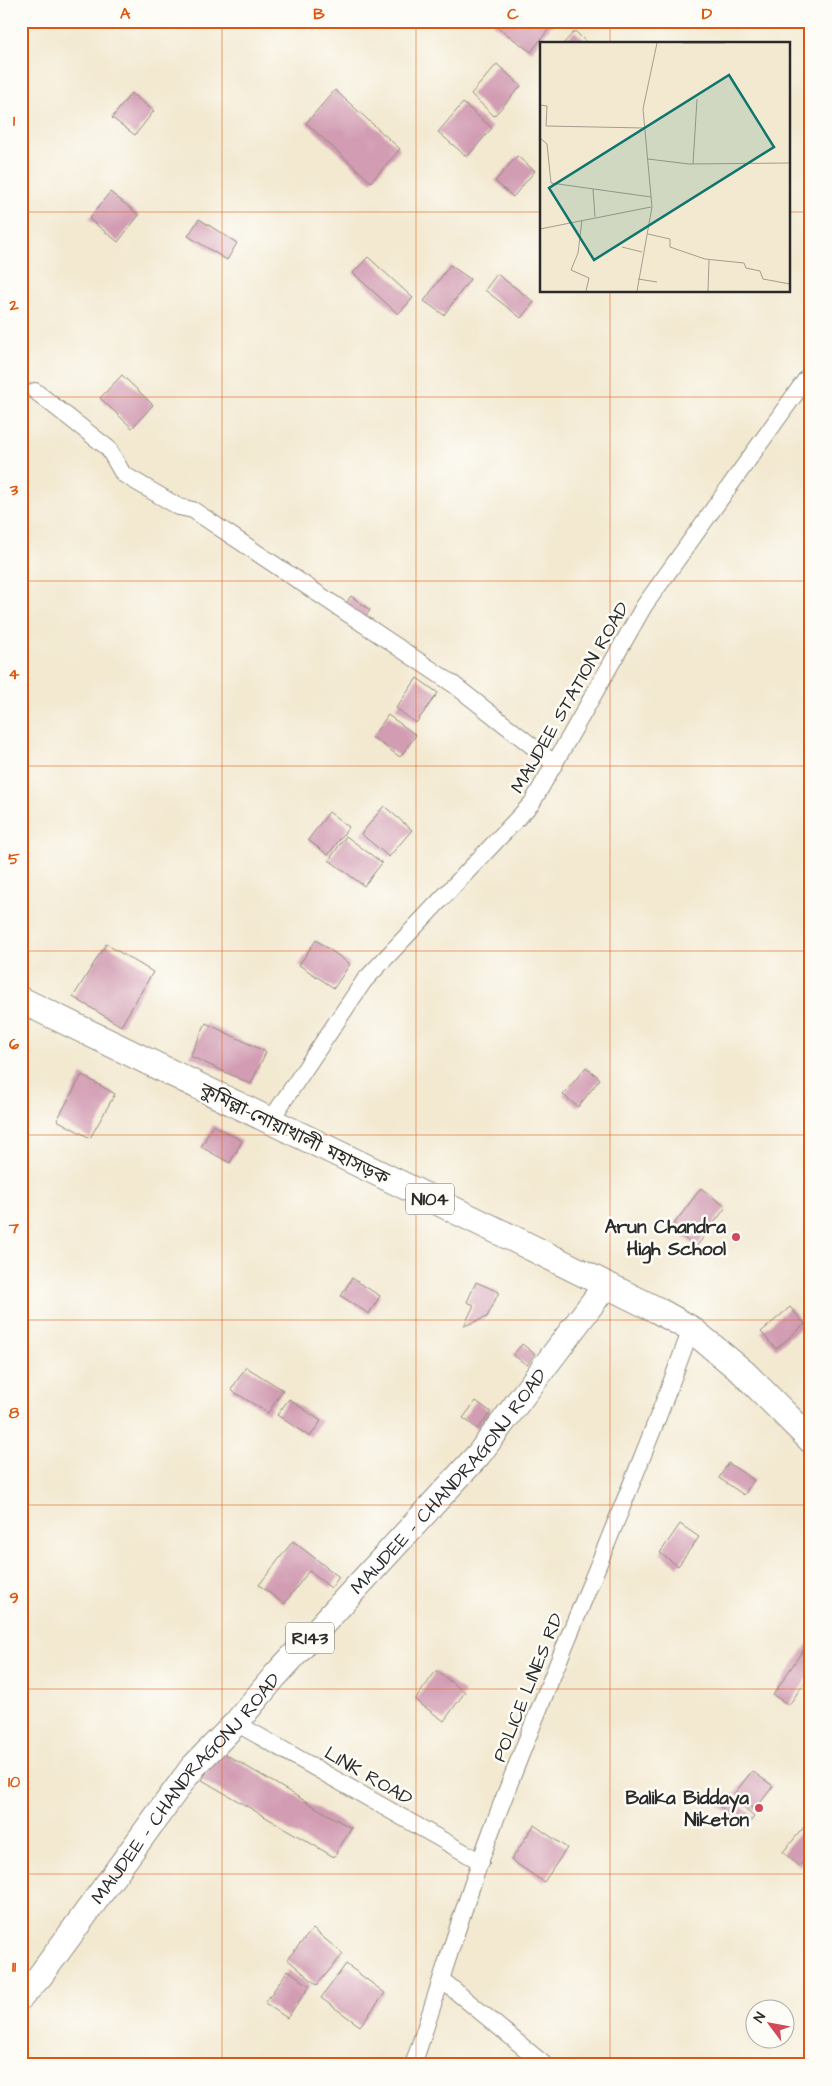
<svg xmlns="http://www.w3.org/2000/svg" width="832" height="2086" viewBox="0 0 832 2086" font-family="'Architects Daughter','Noto Sans Bengali',sans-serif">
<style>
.building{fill:#d29cb2}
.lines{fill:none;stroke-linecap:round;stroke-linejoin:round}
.minor-casing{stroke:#8f8a7e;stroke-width:18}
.primary-casing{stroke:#8f8a7e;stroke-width:27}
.trunk-casing{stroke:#8f8a7e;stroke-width:28}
.minor{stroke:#fff;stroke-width:16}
.primary{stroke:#fff;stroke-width:25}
.trunk{stroke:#fff;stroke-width:26}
.grid{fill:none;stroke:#df570e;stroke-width:1;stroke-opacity:0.55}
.poi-dot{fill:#d1495b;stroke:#fdfcf7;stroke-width:2}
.labels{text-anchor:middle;stroke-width:5;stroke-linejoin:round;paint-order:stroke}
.shield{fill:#fdfcf7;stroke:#6a6a68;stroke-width:1}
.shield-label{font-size:18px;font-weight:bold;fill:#2b2b2b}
.street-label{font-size:19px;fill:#2b2b2b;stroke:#fdfcf7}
.poi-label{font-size:19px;font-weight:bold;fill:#2b2b2b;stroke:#fdfcf7;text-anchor:end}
.inset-road{fill:none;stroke:#a39d8f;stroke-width:1}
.view{fill:#0f766e;fill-opacity:0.15;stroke:#0f766e;stroke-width:2.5}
.inset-edge{fill:none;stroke:#2b2b2b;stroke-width:2.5}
.neatline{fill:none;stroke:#df570e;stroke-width:2}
.grid-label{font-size:16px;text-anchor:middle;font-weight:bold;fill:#df570e}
</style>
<rect width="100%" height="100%" fill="#fdfcf7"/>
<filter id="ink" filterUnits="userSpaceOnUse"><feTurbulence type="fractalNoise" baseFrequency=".02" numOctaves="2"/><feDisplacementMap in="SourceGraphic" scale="10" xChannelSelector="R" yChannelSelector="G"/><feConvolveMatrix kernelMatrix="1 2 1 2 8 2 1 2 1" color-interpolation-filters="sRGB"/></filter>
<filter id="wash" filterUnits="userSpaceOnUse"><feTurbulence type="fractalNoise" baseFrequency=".0096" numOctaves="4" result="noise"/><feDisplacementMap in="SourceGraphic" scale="20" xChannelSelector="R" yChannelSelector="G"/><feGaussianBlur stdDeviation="1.12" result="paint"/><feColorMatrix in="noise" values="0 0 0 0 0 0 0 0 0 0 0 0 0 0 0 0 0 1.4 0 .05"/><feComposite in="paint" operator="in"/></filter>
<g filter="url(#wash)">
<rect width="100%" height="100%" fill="#f3e9d1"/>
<g id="blocks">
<g class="building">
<path d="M496 21H555L531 52 493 24Z"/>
<path d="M575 31 588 44H563Z"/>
<path d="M497 64 521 86 494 116 471 94Z"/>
<path d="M335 90 400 149 371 182 306 123Z"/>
<path d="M131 93 154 111 135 135 112 118Z"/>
<path d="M463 103 492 128 467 157 438 132Z"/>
<path d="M517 156 535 171 513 197 495 181Z"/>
<path d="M110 192 139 215 118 242 89 219Z"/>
<path d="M199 219 237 243 227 260 188 236Z"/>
<path d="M368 257 413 298 398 314 353 273Z"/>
<path d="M450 265 470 279 444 315 424 301Z"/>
<path d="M497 274 534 302 521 318 485 290Z"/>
<path d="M122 375 153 405 132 428 100 398Z"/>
<path d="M351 596 370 610 361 623 342 609Z"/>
<path d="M417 678 438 693 416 723 396 708Z"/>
<path d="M388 715 416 735 400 757 372 737Z"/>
<path d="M384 806 412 830 389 857 361 834Z"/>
<path d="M329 812 349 827 328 855 308 840Z"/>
<path d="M346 836 382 863 364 886 329 860Z"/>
<path d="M316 940 350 964 334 988 299 965Z"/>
<path d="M106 944 153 972 121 1026 73 997Z"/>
<path d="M206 1023 266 1052 251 1084 190 1056Z"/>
<path d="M586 1067 600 1079 578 1107 563 1095Z"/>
<path d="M82 1075 115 1094 90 1138 57 1120Z"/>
<path d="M213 1125 242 1141 230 1163 201 1147Z"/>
<path d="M701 1188 726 1207 696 1247 671 1228Z"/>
<path d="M352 1278 380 1296 369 1314 341 1296Z"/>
<path d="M476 1282 499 1292 487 1317 464 1326 474 1305 467 1302Z"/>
<path d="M790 1307 805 1324 776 1349 761 1332Z"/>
<path d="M522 1344 535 1354 527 1365 513 1355Z"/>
<path d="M246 1367 283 1390 268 1413 231 1390Z"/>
<path d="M289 1399 321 1421 310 1437 277 1415Z"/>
<path d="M476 1401 491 1412 478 1429 463 1418Z"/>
<path d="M728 1463 754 1480 744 1495 719 1478Z"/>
<path d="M680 1524 699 1537 678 1566 660 1553Z"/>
<path d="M293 1541 339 1577 331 1588 309 1571 284 1604 259 1585Z"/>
<path d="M807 1644 811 1646V1673L789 1705 773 1695Z"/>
<path d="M436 1671 465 1692 444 1721 415 1700Z"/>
<path d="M220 1751 351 1828 334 1857 202 1780Z"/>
<path d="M752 1771 773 1786 755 1810 734 1794Z"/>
<path d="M726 1793 754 1817 745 1828 717 1804Z"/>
<path d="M534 1825 567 1848 544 1882 511 1860Z"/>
<path d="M805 1826 811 1831V1853L799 1866 783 1852Z"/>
<path d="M313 1929 343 1954 317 1985 287 1959Z"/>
<path d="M346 1964 385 1993 360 2026 321 1998Z"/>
<path d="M288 1970 310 1986 287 2018 265 2003Z"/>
</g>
</g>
</g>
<g filter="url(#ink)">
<use href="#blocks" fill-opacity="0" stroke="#8f8a7e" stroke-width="1"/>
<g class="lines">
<g class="minor-casing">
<g id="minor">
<path d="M35 391 108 448 123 474 179 507 193 510 453 684 555 764"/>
<path d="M270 1121 364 981 532 803 644 606 811 372"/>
<path d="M236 1723 481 1862"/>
<path d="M442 1980 545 2065"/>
<path d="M413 2065C440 1986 463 1906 492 1829 555 1661 630 1498 691 1329"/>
</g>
</g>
<g class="primary-casing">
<g id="primary">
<path id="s1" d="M21 1997 40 1976 192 1768 236 1723 275 1676 479 1454 606 1285"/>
</g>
</g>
<g class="trunk-casing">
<path id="trunk" d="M21 1000 512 1238 657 1310 691 1329 744 1373 811 1440"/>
</g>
<use href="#minor" class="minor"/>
<use href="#primary" class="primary"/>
<use href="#trunk" class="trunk"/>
</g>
</g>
<path class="grid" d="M222 21V2065M416 21V2065M610 21V44M21 212H541M788 212H811M610 291V2065M21 397H811M21 581H811M21 766H811M21 951H811M21 1135H811M21 1320H811M21 1505H811M21 1689H811M21 1874H811"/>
<g class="poi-dot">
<circle cx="736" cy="1237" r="5"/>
<circle cx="759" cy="1808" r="5"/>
</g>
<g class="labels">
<g class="shield">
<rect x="406" y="1183.5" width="48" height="31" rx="4"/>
<rect x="286" y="1622.5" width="48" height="31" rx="4"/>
</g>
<g class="shield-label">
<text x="430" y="1205">N104</text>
<text x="310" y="1644">R143</text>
</g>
<g class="street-label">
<text transform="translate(569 697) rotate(-60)" y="7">MAIJDEE STATION ROAD</text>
<text transform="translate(295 1133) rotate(26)" y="7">কুমিল্লা–নোয়াখালী মহাসড়ক</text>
<text dy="7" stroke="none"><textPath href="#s1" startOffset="671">MAIJDEE - CHANDRAGONJ ROAD</textPath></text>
<text transform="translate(527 1687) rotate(-68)" y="7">POLICE LINES RD</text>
<text transform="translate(369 1775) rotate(30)" y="7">LINK ROAD</text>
<text dy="7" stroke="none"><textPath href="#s1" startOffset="266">MAIJDEE - CHANDRAGONJ ROAD</textPath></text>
</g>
<g class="poi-label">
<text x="726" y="1233">Arun Chandra<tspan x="726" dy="22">High School</tspan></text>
<text x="749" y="1804">Balika Biddaya<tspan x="749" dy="22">Niketon</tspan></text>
</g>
</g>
<g transform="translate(540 42)">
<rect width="250" height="250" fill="#f3e9d1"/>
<path class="inset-road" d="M143 1H185M0 63 7 64 6 84 104 86M0 96 7 102 11 141 111 155M108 117 149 122 250 121M153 122 157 57M53 147 55 175M42 178 38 211 31 228 49 236 46 249M0 187 111 165M108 192 130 197V205L165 217 204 221 206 226 220 229 223 237 250 242M82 205 102 210M98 237 117 240M97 249 112 165 103 67 117 1M168 249 169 218"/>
<path class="view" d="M189 33 234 105 54 218 9 146Z"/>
<rect width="250" height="250" class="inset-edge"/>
</g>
<rect width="832" height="2086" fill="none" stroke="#fdfcf7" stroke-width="55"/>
<g transform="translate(770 2024) rotate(302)"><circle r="24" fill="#fdfcf7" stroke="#a9a8a5"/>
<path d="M0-4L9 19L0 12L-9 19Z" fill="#d1495b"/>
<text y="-8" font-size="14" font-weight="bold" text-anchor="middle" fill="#2b2b2b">N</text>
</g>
<rect x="28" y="28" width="776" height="2030" class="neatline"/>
<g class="grid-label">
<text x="125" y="19">A</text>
<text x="319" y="19">B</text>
<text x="513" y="19">C</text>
<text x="707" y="19">D</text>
<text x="14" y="126">1</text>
<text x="14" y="310">2</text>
<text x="14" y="495">3</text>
<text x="14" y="679">4</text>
<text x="14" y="864">5</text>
<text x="14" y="1049">6</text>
<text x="14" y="1233">7</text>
<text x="14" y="1418">8</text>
<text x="14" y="1603">9</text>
<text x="14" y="1787">10</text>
<text x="14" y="1972">11</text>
</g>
</svg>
